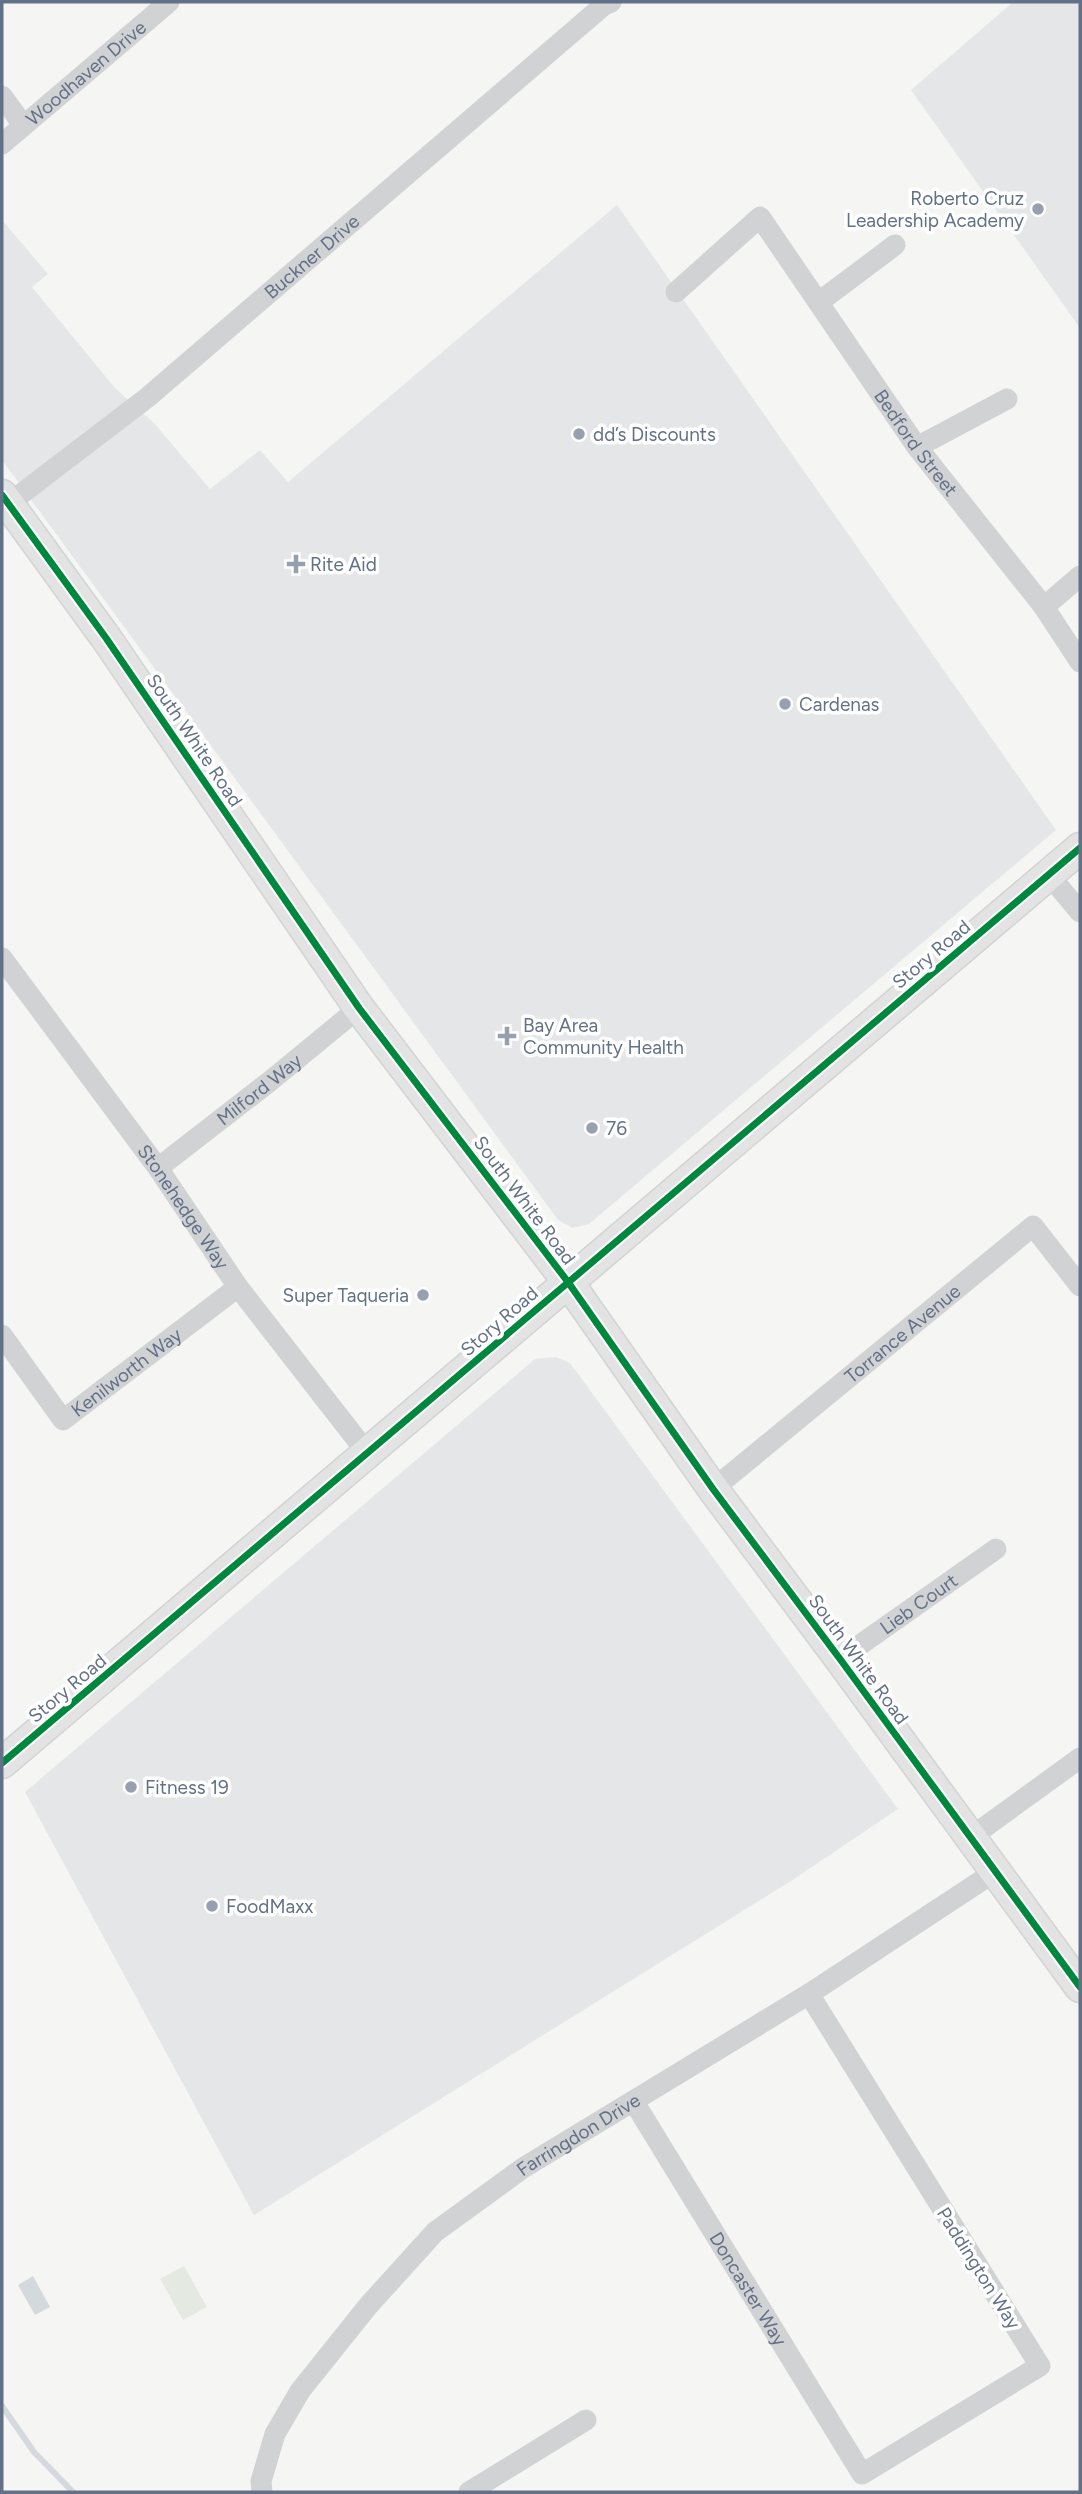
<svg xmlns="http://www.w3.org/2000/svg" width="1082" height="2494" viewBox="0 0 1082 2494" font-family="Figtree,sans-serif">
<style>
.built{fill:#e5e6e7}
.green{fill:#e4e9e2}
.water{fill:#d3d9dd}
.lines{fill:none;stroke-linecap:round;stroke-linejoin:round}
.stream{stroke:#d3d9dd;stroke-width:6}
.secondary-casing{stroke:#d1d4d5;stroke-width:33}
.street{stroke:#d1d2d3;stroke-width:21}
.secondary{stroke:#e3e3e4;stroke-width:30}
.cycleway-casing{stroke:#fff;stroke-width:11}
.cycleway{stroke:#00873e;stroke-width:7}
.poi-dot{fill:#96a0ae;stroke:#fff;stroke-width:2.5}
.labels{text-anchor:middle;stroke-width:7;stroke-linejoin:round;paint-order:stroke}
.street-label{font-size:19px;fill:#637188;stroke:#fff}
.poi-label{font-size:19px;fill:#637188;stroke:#fff;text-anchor:start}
</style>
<rect width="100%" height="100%" fill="#f5f6f4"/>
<g class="built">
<path d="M1013 2H1080V328L911 90Z"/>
<path d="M617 205 1056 830 589 1224 573 1228 558 1220 2 460V220L48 274 32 287 115 388 154 423 210 489 260 450 288 482Z"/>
<path d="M556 1357 570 1363 898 1809 791 1881 254 2215 25 1792 535 1359Z"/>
</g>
<path class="green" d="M184 2266 207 2307 183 2320 160 2279Z"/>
<path class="water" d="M33 2276 50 2307 35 2315 18 2285Z"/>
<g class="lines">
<path class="stream" d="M2 2406 34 2452 73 2492"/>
<g class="secondary-casing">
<g id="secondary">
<path d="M2 495 106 638 359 1008 568 1282 713 1489 840 1659 1080 1987"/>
<path d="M2 1763 1080 848"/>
</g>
</g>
<g class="street">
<path d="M2 96 23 125"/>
<path id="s1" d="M2 144 169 2"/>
<path id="s2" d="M676 292 760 217 917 447 1044 607 1080 662"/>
<path d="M819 302 895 245"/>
<path d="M917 447 1007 399"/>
<path id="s3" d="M8 504 148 397 604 5 611 2"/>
<path d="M1044 607 1080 576"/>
<path d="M1049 875 1080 912"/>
<path id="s4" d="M2 958 158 1168 238 1287 368 1454"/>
<path id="s5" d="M158 1168 269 1082 359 1008"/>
<path id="s6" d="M2 1335 63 1420 238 1287"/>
<path id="s7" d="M713 1489 1033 1226 1080 1286"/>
<path id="s8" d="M840 1659 996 1549"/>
<path d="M971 1837 1080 1758"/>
<path id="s9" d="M634 2102 862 2474 1040 2366 809 1994"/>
<path id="s10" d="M262 2492 261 2481 275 2434 300 2391 368 2306 435 2232 523 2168 809 1994 996 1871"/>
<path d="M469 2492 586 2420"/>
</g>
<use href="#secondary" class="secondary"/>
<g class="cycleway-casing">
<g id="cycleway">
<path d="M2 495 106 638 359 1008 568 1282 713 1489 840 1659 1080 1987"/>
<path d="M2 1763 1080 848"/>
</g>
</g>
<use href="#cycleway" class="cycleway"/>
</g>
<g class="poi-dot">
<circle cx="1038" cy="209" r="7"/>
<circle cx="579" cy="434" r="7"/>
<path d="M292.5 553.5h7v7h7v7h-7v7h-7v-7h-7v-7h7z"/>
<circle cx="785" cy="704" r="7"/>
<path d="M503.5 1025.5h7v7h7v7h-7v7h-7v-7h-7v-7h7z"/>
<circle cx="592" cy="1128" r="7"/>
<circle cx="423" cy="1295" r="7"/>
<circle cx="131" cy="1787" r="7"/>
<circle cx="212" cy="1906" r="7"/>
</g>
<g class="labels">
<g class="street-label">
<text dy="7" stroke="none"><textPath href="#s1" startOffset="110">Woodhaven Drive</textPath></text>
<text dy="7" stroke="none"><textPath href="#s3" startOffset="392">Buckner Drive</textPath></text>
<text dy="7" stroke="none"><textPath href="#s2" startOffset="387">Bedford Street</textPath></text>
<text transform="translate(195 740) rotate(56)" y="7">South White Road</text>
<text transform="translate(931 954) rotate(-40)" y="7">Story Road</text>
<text dy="7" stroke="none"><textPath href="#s5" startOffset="128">Milford Way</textPath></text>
<text transform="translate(525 1200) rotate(53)" y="7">South White Road</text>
<text dy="7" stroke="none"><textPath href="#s4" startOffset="308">Stonehedge Way</textPath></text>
<text transform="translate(499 1321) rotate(-41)" y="7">Story Road</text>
<text dy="7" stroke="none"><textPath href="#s7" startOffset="245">Torrance Avenue</textPath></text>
<text dy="7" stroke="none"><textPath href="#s6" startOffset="184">Kenilworth Way</textPath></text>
<text dy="7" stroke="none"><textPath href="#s8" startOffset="96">Lieb Court</textPath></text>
<text transform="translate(859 1659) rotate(54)" y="7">South White Road</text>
<text transform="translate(67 1688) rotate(-40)" y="7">Story Road</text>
<text dy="7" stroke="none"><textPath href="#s10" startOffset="492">Farringdon Drive</textPath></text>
<text transform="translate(979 2268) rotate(58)" y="7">Paddington Way</text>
<text dy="7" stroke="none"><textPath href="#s9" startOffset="219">Doncaster Way</textPath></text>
</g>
<g class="poi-label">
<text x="1024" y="205" text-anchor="end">Roberto Cruz<tspan x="1024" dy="22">Leadership Academy</tspan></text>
<text x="593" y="441">dd’s Discounts</text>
<text x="310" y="571">Rite Aid</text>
<text x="799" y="711">Cardenas</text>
<text x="523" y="1032">Bay Area<tspan x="523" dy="22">Community Health</tspan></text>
<text x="606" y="1135">76</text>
<text x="409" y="1302" text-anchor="end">Super Taqueria</text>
<text x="145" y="1794">Fitness 19</text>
<text x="226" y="1913">FoodMaxx</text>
</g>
</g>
<rect width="1082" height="2494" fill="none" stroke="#637188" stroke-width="7"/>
</svg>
